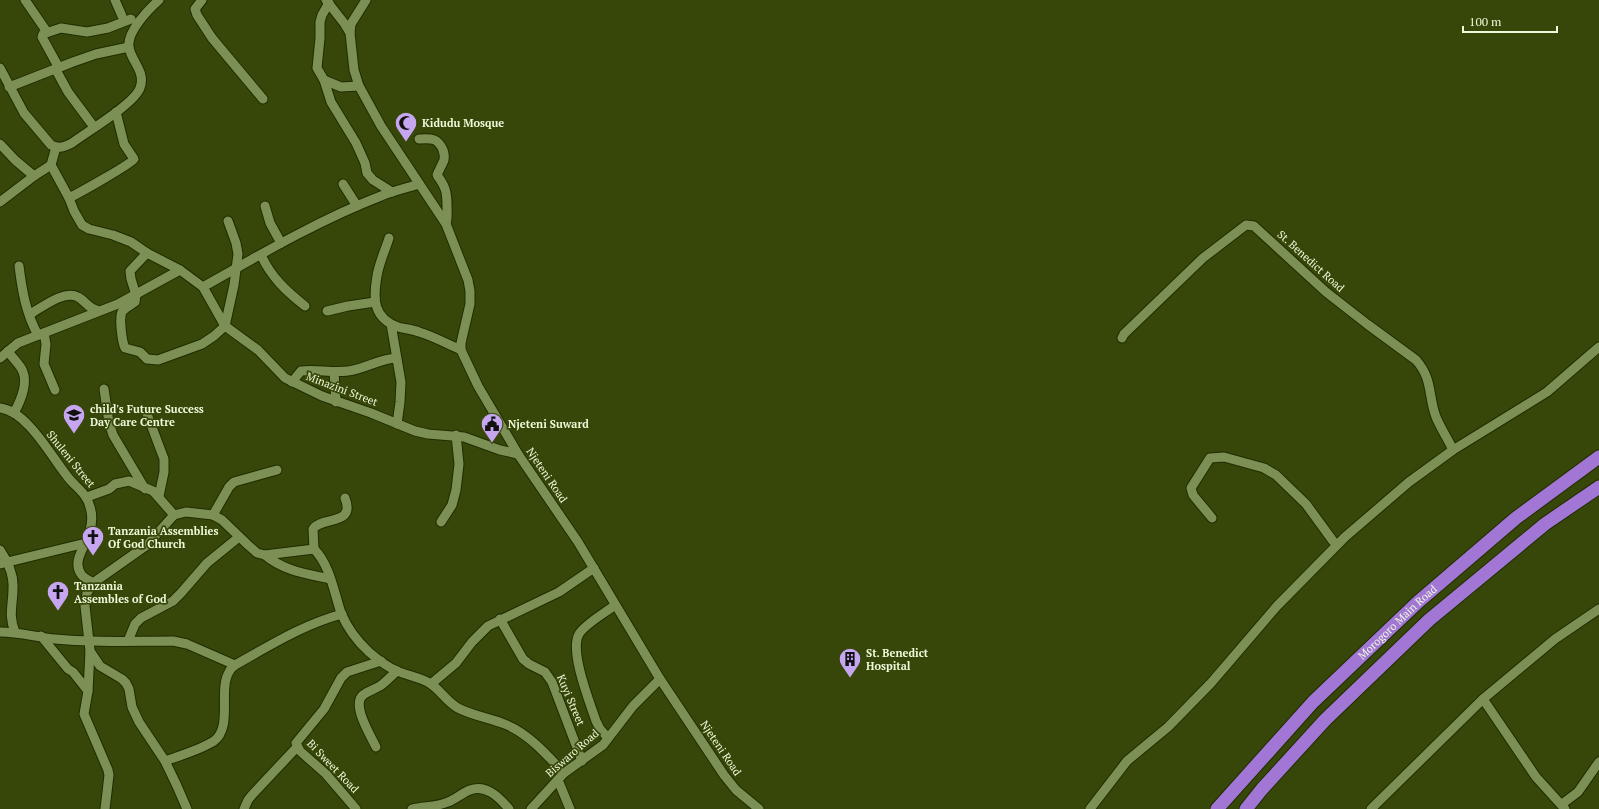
<svg xmlns="http://www.w3.org/2000/svg" width="1599" height="809" viewBox="0 0 1599 809" font-family="'PT Serif',serif">
<style>
.lines{fill:none;stroke-linecap:round;stroke-linejoin:round}
.minor-casing{stroke:#202c00;stroke-width:11}
.highway-casing{stroke:#202c00;stroke-width:15}
.minor{stroke:#7c9055;stroke-width:9}
.highway{stroke:#a176d4;stroke-width:13}
.labels{text-anchor:middle;stroke-width:3.5;stroke-linejoin:round;paint-order:stroke}
.poi-label{font-size:11px;font-weight:bold;fill:#edf9d9;stroke:#374709;text-anchor:start}
.street-label{font-size:11px;fill:#edf9d9;stroke:#374709}
</style>
<rect width="100%" height="100%" fill="#374709"/>
<g class="lines">
<g class="minor-casing">
<g id="minor">
<path d="M25 0 47 32"/>
<path d="M115 0 122 16"/>
<path d="M202 0 195 9 197 15 212 38 263 99"/>
<path d="M326 0 344 23 350 33 354 70 359 86 381 126 446 224 468 280 470 291V304L461 343V350L478 386 518 454 578 542 660 679 724 775 736 790 759 809"/>
<path d="M329 3 322 15 320 22V38L317 68 324 80 331 102 356 143 365 163 367 173 373 180 392 192"/>
<path d="M350 33 351 24 366 0"/>
<path d="M0 68 24 113 51 145C59 149 64 147 72 143 88 131 134 104 140 88 146 72 132 62 129 48 126 32 149 9 159 0"/>
<path d="M59 68 42 37 43 34 61 28 87 32 108 28 131 19"/>
<path d="M56 70 68 92 94 127"/>
<path d="M324 80 341 87 359 86"/>
<path d="M9 87 73 62 96 54 129 47"/>
<path d="M419 139C431 138 438 138 443 150 444 153 445 156 444 160 442 165 439 170 437 175 445 186 447 191 447 205 447 212 448 217 446 224"/>
<path d="M0 144 15 160 34 176"/>
<path d="M56 147 51 165 69 198 74 211 82 225 89 229 113 235 131 242 147 253 180 270 203 287 225 326 258 350 285 378 322 396 371 413 415 431 428 434 464 437 500 450 518 454"/>
<path d="M343 184 357 206"/>
<path d="M69 198C79 193 131 164 134 159L124 144 116 112"/>
<path d="M0 202 34 176 51 165"/>
<path d="M265 206 270 223 281 243"/>
<path d="M389 238C385 251 379 263 377 276 373 299 373 318 398 327 405 329 412 329 419 332 433 336 447 344 461 350"/>
<path d="M261 255C271 277 286 291 305 306"/>
<path d="M19 266C22 290 26 314 38 335"/>
<path d="M203 287C261 254 319 220 381 196 393 191 406 188 419 184"/>
<path d="M136 295 135 302C131 305 124 308 122 312 119 318 122 342 125 348L140 352 147 359 158 360 202 344 214 336 225 326 234 285 238 254 236 243 228 221"/>
<path d="M136 295 131 279 130 271 147 253"/>
<path d="M327 311 348 306 375 302"/>
<path d="M30 314C43 307 63 290 78 297 87 302 87 308 99 311"/>
<path d="M391 324 401 382 400 402 397 424"/>
<path d="M44 333 46 344 44 364 55 390"/>
<path d="M1122 338 1124 334 1203 258 1246 225 1254 226 1326 292 1367 324 1416 360C1433 379 1428 396 1436 417 1441 429 1448 439 1453 450"/>
<path d="M8 351C12 358 21 365 23 372 28 385 20 402 14 413"/>
<path d="M0 358 18 343 118 304 180 270"/>
<path d="M334 372 336 402"/>
<path d="M292 382 301 371C316 369 332 373 348 371 365 369 379 359 396 358"/>
<path d="M104 389 109 423 113 435 145 489"/>
<path d="M0 408C27 411 51 456 67 476 75 487 87 493 90 507 93 516 92 525 89 534 85 547 72 561 81 574 83 578 89 580 93 583"/>
<path d="M147 414 164 459V472L159 496"/>
<path d="M87 497 109 489 115 484 129 481 153 491 174 515"/>
<path d="M213 515 229 487 234 482 277 470"/>
<path d="M1212 518 1193 495 1191 488 1210 458 1224 457 1264 468 1276 475 1306 504 1333 541"/>
<path d="M441 522 452 505 456 490 459 464 456 435"/>
<path d="M314 549 313 529C322 516 356 526 345 498"/>
<path d="M0 550C8 562 14 574 13 588 13 606 8 614 15 632"/>
<path d="M265 555C284 571 307 574 330 579"/>
<path d="M0 564 86 543"/>
<path d="M500 619 523 659 529 664 545 672 552 682 582 761"/>
<path d="M0 632C19 632 36 637 55 639 94 643 134 641 173 641L187 644 235 665"/>
<path d="M41 636 68 669 73 672 88 691"/>
<path d="M128 641 135 624 141 618 173 601 181 593 207 563 239 537"/>
<path d="M90 651 100 666 122 679 126 683 129 689 132 707 139 722 165 761 177 786 187 809"/>
<path d="M431 684 456 663 472 642 488 626 559 592 594 568"/>
<path d="M1483 699 1536 777 1565 809"/>
<path d="M608 738 600 729 596 721C590 703 569 651 579 634 585 624 605 613 615 605"/>
<path d="M376 747C371 736 351 705 363 695 368 691 375 689 380 686 386 682 391 676 397 671"/>
<path d="M165 761C181 755 200 750 214 741 233 727 218 690 229 672 230 669 233 667 235 665 271 645 302 625 342 614"/>
<path d="M558 780 570 809"/>
<path d="M1562 804 1578 792 1599 762"/>
<path d="M105 809 109 775 108 770 84 714 88 691 90 651 85 606 87 593 93 583 147 545 174 515 186 512 213 515 222 520 248 545 257 553 265 555 314 549C330 565 334 592 341 613 347 627 358 642 369 652 377 659 387 667 397 671 408 676 420 677 431 684 441 691 447 702 458 708 473 716 491 718 507 725 530 735 547 755 564 773"/>
<path d="M244 809 248 800 252 795 297 747"/>
<path d="M356 809 326 774 300 751 296 743 324 709 341 678 347 672 381 661"/>
<path d="M412 809C423 806 437 807 448 802 456 799 462 793 470 790 486 784 499 797 509 809"/>
<path d="M531 809 564 773 603 745 633 706 660 679"/>
<path d="M1090 809 1127 761 1168 727 1211 683 1277 606 1345 537 1409 482 1453 450 1547 392 1599 347"/>
<path d="M1371 809 1483 699 1555 639 1599 609"/>
</g>
</g>
<g class="highway-casing">
<g id="highway">
<path id="s1" d="M1217 809 1313 702 1418 602 1516 518 1599 457"/>
<path d="M1246 809 1262 789 1325 720 1429 620 1545 524 1599 487"/>
</g>
</g>
<use href="#minor" class="minor"/>
<use href="#highway" class="highway"/>
</g>
<defs>
<g id="mosque-pin" transform="scale(1.15)"><path d="M0 17L-7.5 6A9.5 9.5 0 1 1 7.5 6Z" fill="#c6a6f0" stroke="#374709"/><path d="M3.5-4.9A6 6 0 1 0 3.5 4.9A5 5 0 1 1 3.5-4.9Z" fill="#111"/></g>
<g id="school-pin" transform="scale(1.15)"><path d="M0 17L-7.5 6A9.5 9.5 0 1 1 7.5 6Z" fill="#c6a6f0" stroke="#374709"/><path d="M0-5L7-2L0 1L-7-2ZM-4 1L0 2.5L4 1V4Q0 6-4 4Z" fill="#111"/></g>
<g id="civic-pin" transform="scale(1.15)"><path d="M0 17L-7.5 6A9.5 9.5 0 1 1 7.5 6Z" fill="#c6a6f0" stroke="#374709"/><path d="M-.6-6.5H3V-4.5H.6V-3L4-1V1h2V6H-6V1h2V-1L-.6-3ZM-1.2 2.5V6h2.4V2.5Z" fill="#111"/></g>
<g id="church-pin" transform="scale(1.15)"><path d="M0 17L-7.5 6A9.5 9.5 0 1 1 7.5 6Z" fill="#c6a6f0" stroke="#374709"/><path d="M-1.2-6h2.4v3.5h3.3v2.4h-3.3V6h-2.4V-.1h-3.3v-2.4h3.3Z" fill="#111"/></g>
<g id="building-pin" transform="scale(1.15)"><path d="M0 17L-7.5 6A9.5 9.5 0 1 1 7.5 6Z" fill="#c6a6f0" stroke="#374709"/><path d="M-4-6H4V6H1V3H-1V6H-4ZM-2.5-4.3h1.7v1.8h-1.7ZM.8-4.3h1.7v1.8H.8ZM-2.5-1h1.7V.8h-1.7ZM.8-1h1.7V.8H.8Z" fill="#111"/></g>
</defs>
<g fill-rule="evenodd">
<use href="#mosque-pin" x="406" y="123"/>
<use href="#school-pin" x="74" y="415"/>
<use href="#civic-pin" x="492" y="424"/>
<use href="#church-pin" x="93" y="537"/>
<use href="#church-pin" x="58" y="592"/>
<use href="#building-pin" x="850" y="659"/>
</g>
<g class="labels">
<g class="poi-label">
<text x="422" y="127">Kidudu Mosque</text>
<text x="90" y="413">child's Future Success<tspan x="90" dy="13">Day Care Centre</tspan></text>
<text x="508" y="428">Njeteni Suward</text>
<text x="108" y="535">Tanzania Assemblies<tspan x="108" dy="13">Of God Church</tspan></text>
<text x="74" y="590">Tanzania<tspan x="74" dy="13">Assembles of God</tspan></text>
<text x="866" y="657">St. Benedict<tspan x="866" dy="13">Hospital</tspan></text>
</g>
<g class="street-label">
<text transform="translate(1311 261) rotate(42)" y="4">St. Benedict Road</text>
<text transform="translate(342 389) rotate(21)" y="4">Minazini Street</text>
<text transform="translate(71 459) rotate(51)" y="4">Shuleni Street</text>
<text transform="translate(547 475) rotate(56)" y="4">Njeteni Road</text>
<text dy="4" stroke="none"><textPath href="#s1" startOffset="260">Morogoro Main Road</textPath></text>
<text transform="translate(571 700) rotate(67)" y="4">Kuyi Street</text>
<text transform="translate(721 748) rotate(56)" y="4">Njeteni Road</text>
<text transform="translate(572 753) rotate(-41)" y="4">Biswaro Road</text>
<text transform="translate(333 766) rotate(46)" y="4">Bi Sweet Road</text>
</g>
</g>
<path d="M1463 26v6h94v-6" fill="none" stroke="#edf9d9" stroke-width="2"/>
<text x="1469" y="26" font-size="12" fill="#edf9d9" stroke="#374709" stroke-width="3" paint-order="stroke">100 m</text>
</svg>
